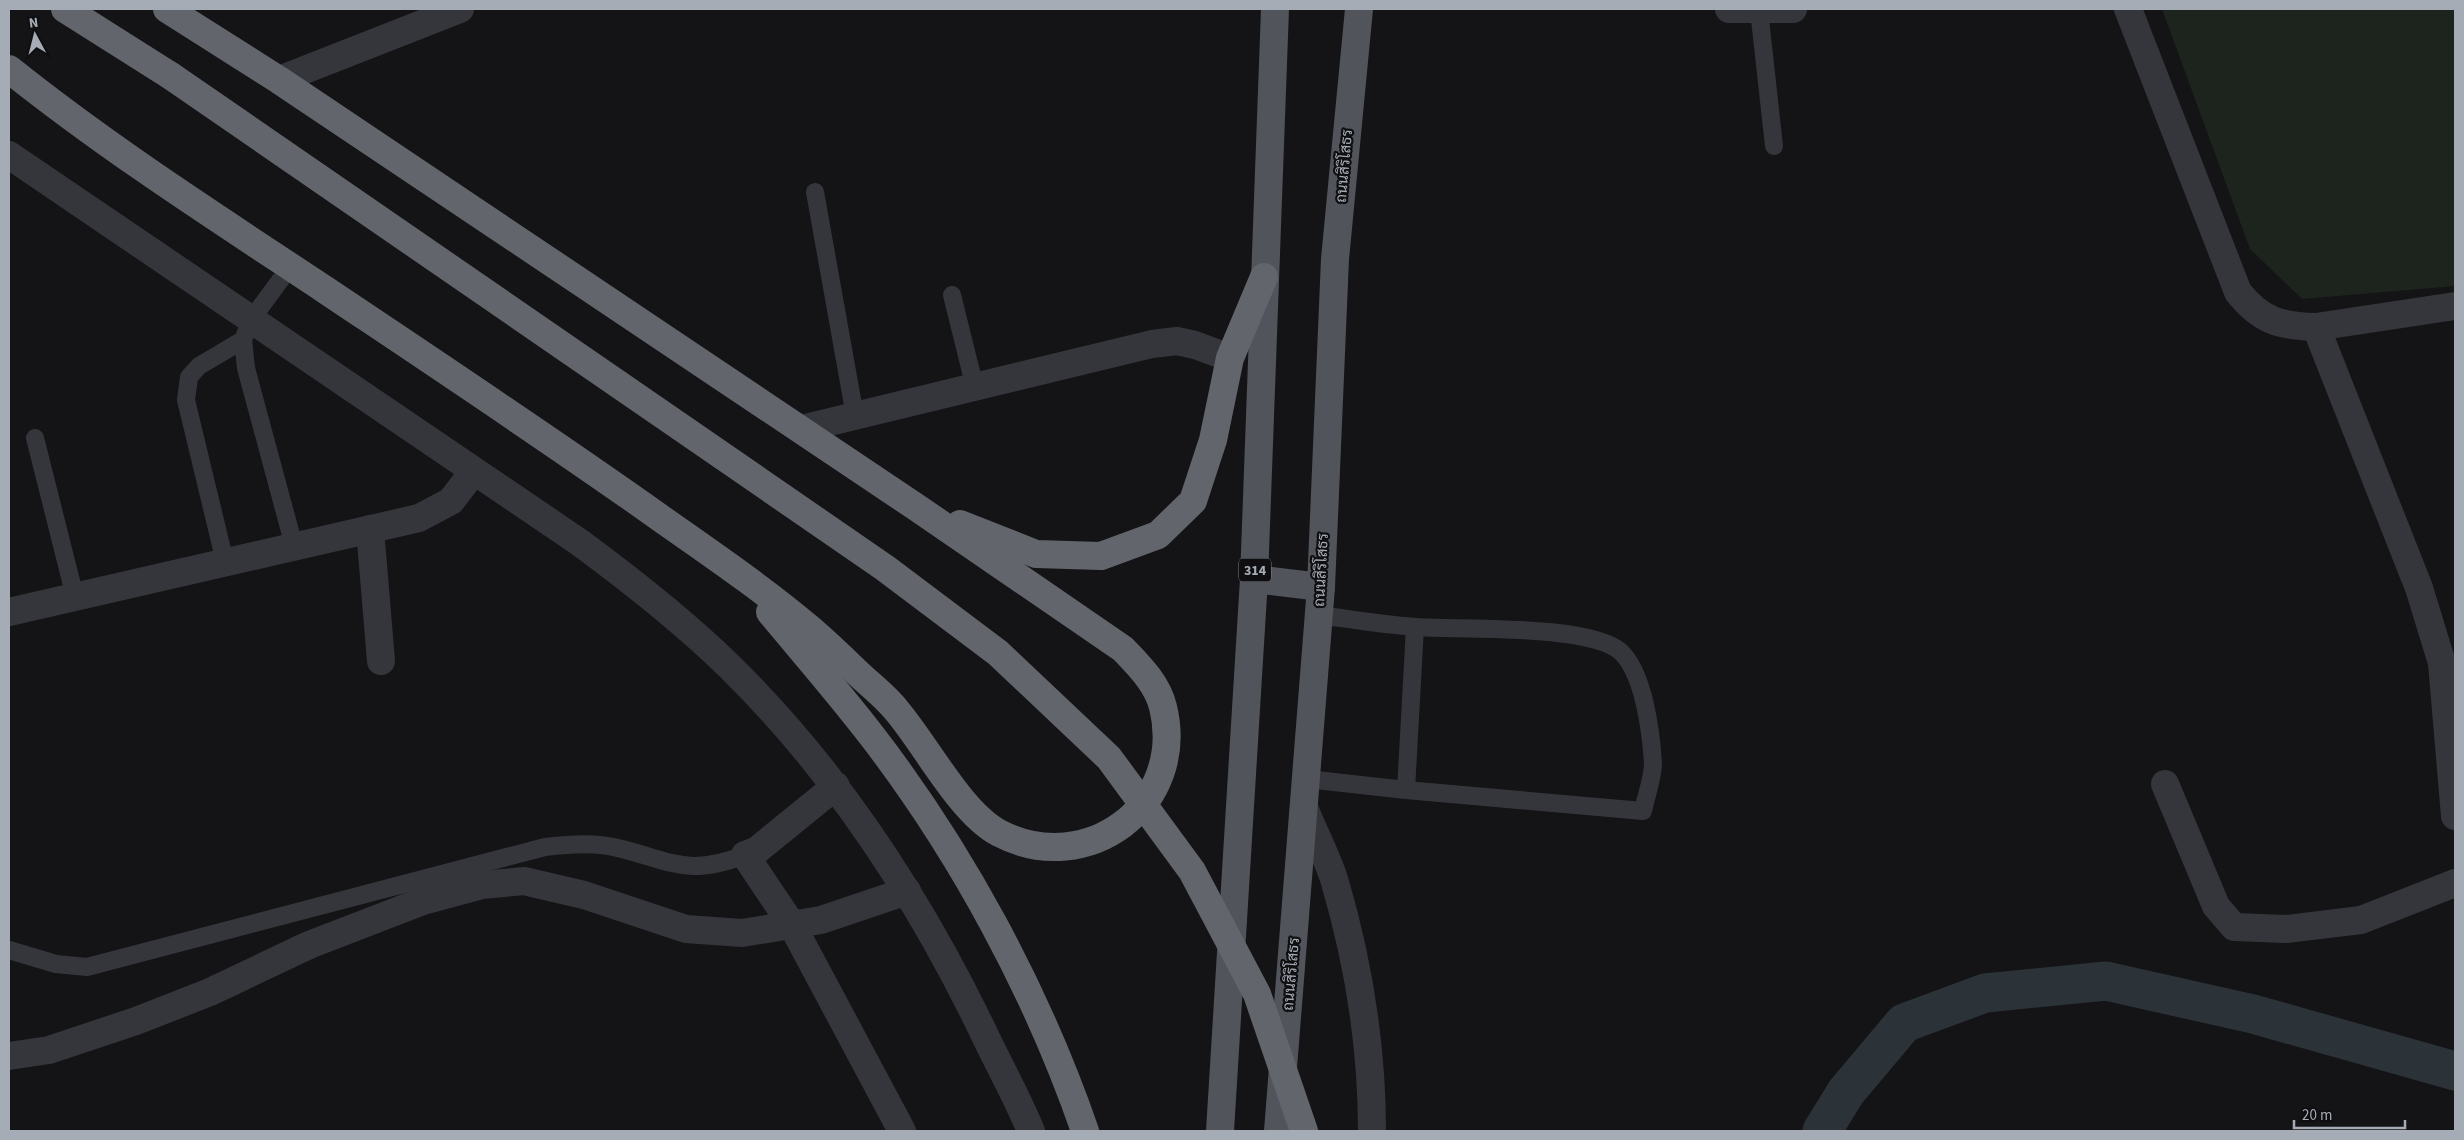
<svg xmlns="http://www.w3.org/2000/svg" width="2464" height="1140" viewBox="0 0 2464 1140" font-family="'Source Sans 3',Sarabun,sans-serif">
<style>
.green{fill:#1d241d}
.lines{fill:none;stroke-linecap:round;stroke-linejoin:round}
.canal{stroke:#2b3339;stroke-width:39}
.lane{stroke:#35363b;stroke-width:18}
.street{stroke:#35363b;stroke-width:28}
.primary{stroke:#51545a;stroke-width:28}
.highway{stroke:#62656c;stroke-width:28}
.highway-bridge{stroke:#62656c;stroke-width:28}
.labels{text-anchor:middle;stroke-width:4.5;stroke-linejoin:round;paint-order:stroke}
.shield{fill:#0f0f11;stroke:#797d84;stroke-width:1}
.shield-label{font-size:14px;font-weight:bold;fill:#a6acb6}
.street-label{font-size:15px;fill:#a6acb6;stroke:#0f0f11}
</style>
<rect width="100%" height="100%" fill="#141416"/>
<path class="green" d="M2162 9H2455V286L2302 299 2250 249Z"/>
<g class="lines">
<path class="canal" d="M1822 1131 1846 1092 1904 1023 1985 993 2106 981 2253 1014 2455 1071"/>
<g class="lane">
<path d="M1759 10 1774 146"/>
<path d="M815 192 855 416"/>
<path d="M290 267 251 320 243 340 246 368 294 546"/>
<path d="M952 295 975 388"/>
<path d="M35 438 75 597"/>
<path d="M225 562 186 400 189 377 199 366 243 340"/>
<path d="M1307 779 1406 790 1643 811C1646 796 1653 778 1653 763 1651 732 1644 674 1621 652 1590 624 1461 630 1416 627 1383 625 1350 619 1318 615"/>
<path d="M1406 790 1415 627"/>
<path d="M9 950 56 964 87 967 545 847C571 844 596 842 622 849 676 863 689 876 745 855"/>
</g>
<g class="street">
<path d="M1729 9H1793"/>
<path d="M2128 9 2238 292C2261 321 2280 326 2316 327L2455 306"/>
<path d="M279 80 460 9"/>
<path d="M9 155 579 542C632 581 683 621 730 667 841 776 924 906 990 1046 1004 1074 1019 1102 1031 1131"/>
<path d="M2316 327 2419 588 2442 663 2455 816"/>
<path d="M801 429 1152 344 1177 341 1195 345 1230 358"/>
<path d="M370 529 381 661"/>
<path d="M9 612 419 518 451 501 474 471"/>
<path d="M2165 784 2216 906 2234 927 2286 929 2361 920 2455 883"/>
<path d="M836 786 756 851 745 855 792 925 902 1131"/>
<path d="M1304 808C1314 832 1326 855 1334 879 1358 960 1372 1047 1372 1131"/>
<path d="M9 1056 49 1050 136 1021 210 992 309 945 423 901 482 885 524 881 584 895 686 929 742 933 821 920 907 891"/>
</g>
<g class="primary">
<path d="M1254 579 1321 587"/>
<path d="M1220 1131 1254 579 1275 9"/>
<path d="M1278 1131 1321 587 1335 259 1359 9"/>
</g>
<g class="highway">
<path d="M65 9 171 76"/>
<path d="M9 69C109 149 217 218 324 289 430 360 537 431 642 505 698 545 757 584 809 628 828 644 845 661 862 677 874 688 887 698 897 711 926 745 960 812 999 833 1087 879 1187 805 1163 707 1157 683 1139 666 1123 649L916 507 279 80 167 9"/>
<path d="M960 524 1036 554 1101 556 1158 535 1193 501 1213 440 1230 358 1264 277"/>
<path d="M770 612C804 653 839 693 872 736 962 853 1037 992 1085 1131"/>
</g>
<path class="highway-bridge" d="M171 76 885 568 998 653 1109 758 1192 871 1257 994 1304 1131"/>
</g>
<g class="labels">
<rect class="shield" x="1239" y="558.5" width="32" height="23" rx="4"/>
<g class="shield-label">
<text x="1255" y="575">314</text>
</g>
<g class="street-label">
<text transform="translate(1344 166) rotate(-85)" y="5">ถนนสิริโสธร</text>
<text transform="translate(1321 570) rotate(-87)" y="5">ถนนสิริโสธร</text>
<text transform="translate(1291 974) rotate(-85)" y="5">ถนนสิริโสธร</text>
</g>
</g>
<rect width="2464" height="1140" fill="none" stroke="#a6acb6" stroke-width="20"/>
<g transform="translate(35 35) rotate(353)" stroke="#0f0f11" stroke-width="4" paint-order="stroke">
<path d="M0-4L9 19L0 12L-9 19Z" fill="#a6acb6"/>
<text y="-8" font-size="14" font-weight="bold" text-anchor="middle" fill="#a6acb6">N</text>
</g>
<path d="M2294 1120v8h111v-8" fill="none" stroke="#a6acb6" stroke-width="2.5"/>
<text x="2302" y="1120" font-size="15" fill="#a6acb6" stroke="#0f0f11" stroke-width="4" paint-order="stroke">20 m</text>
</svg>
